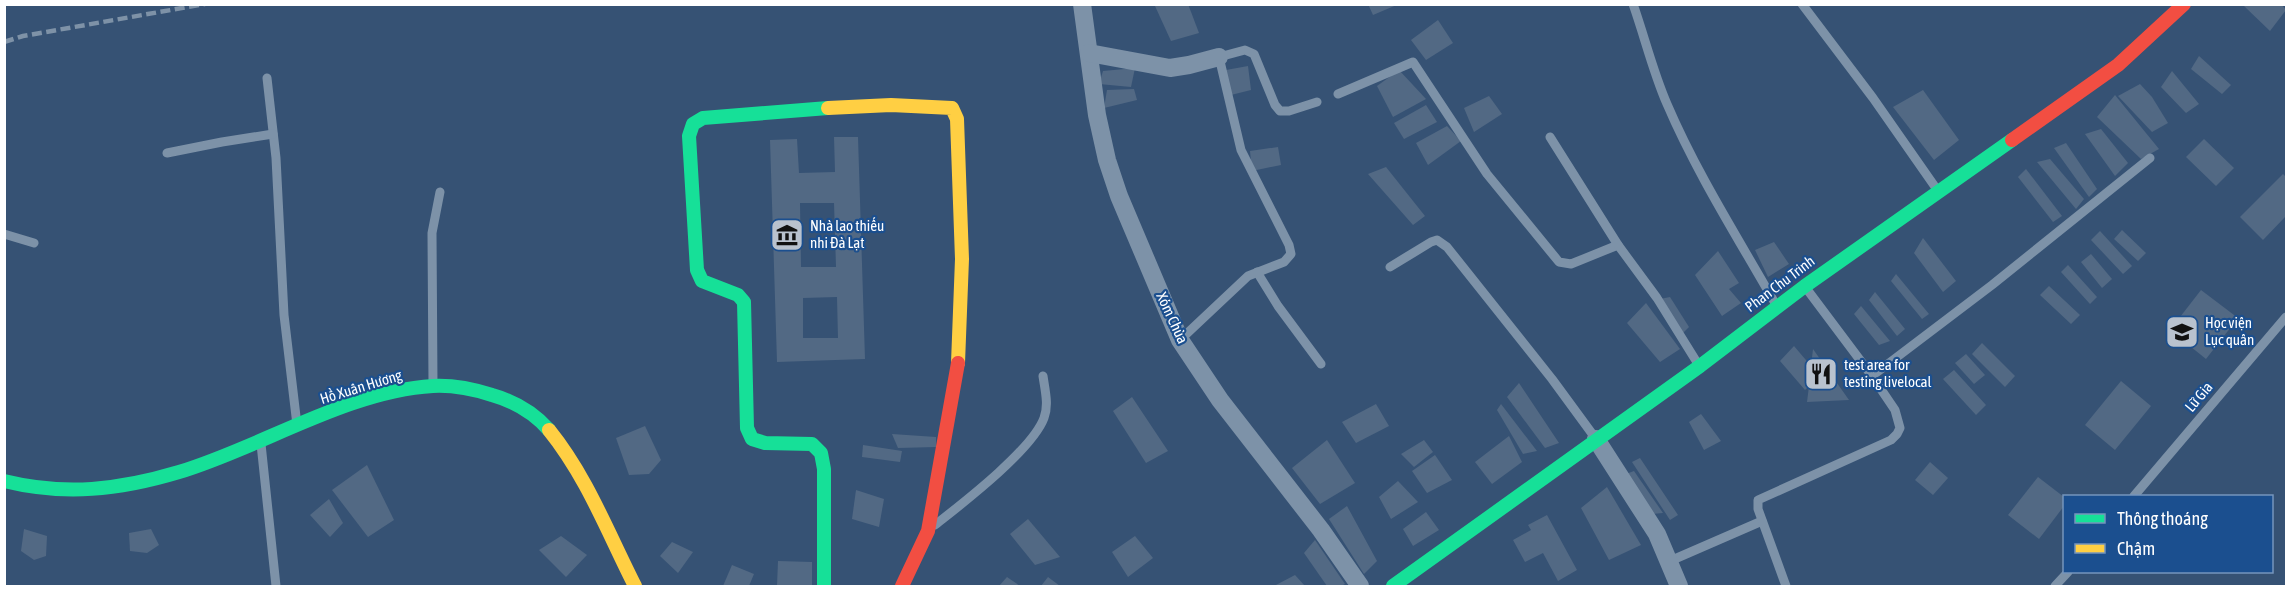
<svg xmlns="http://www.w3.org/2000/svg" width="2291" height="591" viewBox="0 0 2291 591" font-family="'Asap Condensed',sans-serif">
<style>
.building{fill:#526984;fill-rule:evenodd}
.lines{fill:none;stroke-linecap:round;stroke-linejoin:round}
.lane{stroke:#7d92a8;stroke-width:9}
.street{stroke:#7d92a8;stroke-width:18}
.fast{stroke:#16e098;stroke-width:14}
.slow{stroke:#ffcf43;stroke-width:14}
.jam{stroke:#f24e42;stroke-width:14}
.rail{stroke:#7e92a7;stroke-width:4.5;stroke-dasharray:10 4.5;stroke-linecap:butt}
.labels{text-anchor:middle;stroke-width:4.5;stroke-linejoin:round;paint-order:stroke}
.poi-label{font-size:15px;fill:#fff;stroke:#1b4f8f;text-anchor:start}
.street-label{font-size:15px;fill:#fff;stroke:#1b4f8f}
</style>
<rect width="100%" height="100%" fill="#365274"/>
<g class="building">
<path d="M1159 4H1188L1199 33 1171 41 1155 6Z"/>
<path d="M1368 4H1399L1373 15Z"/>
<path d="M2245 4H2281L2286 10 2270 31 2244 6Z"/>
<path d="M1438 20 1453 43 1426 60 1411 40Z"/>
<path d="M2199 56 2231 85 2222 94 2191 69Z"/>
<path d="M1248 66 1251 90 1231 95 1226 70Z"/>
<path d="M1135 68 1131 87 1099 84 1103 71Z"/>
<path d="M1399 70 1426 99 1393 117 1377 86Z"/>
<path d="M2172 71 2199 104 2186 113 2161 87Z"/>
<path d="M2140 84 2152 97 2168 123 2152 132 2118 96Z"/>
<path d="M1134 89 1137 100 1104 108 1107 90Z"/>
<path d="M1923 90 1959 140 1934 160 1893 107Z"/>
<path d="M2115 95 2159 149 2141 159 2097 117Z"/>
<path d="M1489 96 1502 114 1474 132 1464 108Z"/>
<path d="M1426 105 1437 122 1404 139 1394 123Z"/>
<path d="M1447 126 1461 141 1428 165 1416 143Z"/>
<path d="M2101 129 2128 163 2115 176 2085 134Z"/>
<path d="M834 137H858L865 359 777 362 770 140 797 139 799 173 835 172ZM800 203H834L836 267H801ZM837 297 838 338H803V298Z"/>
<path d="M2204 139 2234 168 2216 186 2186 157Z"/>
<path d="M2066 143 2097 189 2089 197 2054 148Z"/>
<path d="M1278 147 1281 165 1252 171 1250 151Z"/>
<path d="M2050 159 2084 199 2076 209 2037 162Z"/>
<path d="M1386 167 1425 216 1413 225 1368 174Z"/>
<path d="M2026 169 2062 216 2053 222 2018 177Z"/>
<path d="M2283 174 2286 177V216L2263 240 2240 217Z"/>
<path d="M2122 230 2146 253 2138 261 2114 239Z"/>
<path d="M2100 231 2132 266 2123 274 2091 240Z"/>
<path d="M1923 238 1956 281 1943 292 1914 253Z"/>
<path d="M1774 242 1789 264 1768 277 1755 250Z"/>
<path d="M1718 251 1739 283 1729 289 1741 303 1722 316 1695 275Z"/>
<path d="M2091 254 2112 279 2102 288 2081 262Z"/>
<path d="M2068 265 2097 297 2090 304 2061 272Z"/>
<path d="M1896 274 1929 314 1922 319 1891 281Z"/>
<path d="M2049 286 2080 315 2071 324 2040 295Z"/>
<path d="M2201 290 2238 318 2206 359 2170 330Z"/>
<path d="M1875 292 1905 329 1897 336 1869 300Z"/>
<path d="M1670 297 1689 327 1682 334 1660 299Z"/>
<path d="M1646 303 1680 349 1660 362 1627 323Z"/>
<path d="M1861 306 1890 341 1879 345 1854 314Z"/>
<path d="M1982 343 2015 376 2005 387 1972 354Z"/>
<path d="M1794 346 1811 366 1813 349 1849 400 1807 402 1809 386 1805 390 1780 361Z"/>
<path d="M1966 354 1985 375 1974 384 1955 363Z"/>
<path d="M1954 370 1986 405 1976 415 1943 379Z"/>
<path d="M2121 381 2151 406 2115 450 2085 425Z"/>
<path d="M1519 383 1559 443 1545 448 1507 397Z"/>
<path d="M1132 397 1168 451 1146 463 1113 411Z"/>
<path d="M1376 404 1389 426 1356 443 1342 422Z"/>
<path d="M1501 404 1537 451 1523 454 1497 410Z"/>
<path d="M1701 414 1721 441 1704 450 1689 422Z"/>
<path d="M645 426 661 460 649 474 629 475 616 438Z"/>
<path d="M892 434 936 437V447L898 448Z"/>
<path d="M1509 436 1522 462 1492 484 1475 462Z"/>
<path d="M1327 440 1355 483 1320 504 1292 468Z"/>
<path d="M1424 440 1433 452 1414 467 1401 454Z"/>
<path d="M863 445 902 451 900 462 862 457Z"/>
<path d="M1435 455 1452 480 1427 493 1412 471Z"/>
<path d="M1640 458 1678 515 1670 520 1632 462Z"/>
<path d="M1930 462 1948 478 1933 495 1915 480Z"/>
<path d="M367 465 394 520 368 537 332 490Z"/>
<path d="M1634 471 1663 513 1652 514 1623 475Z"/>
<path d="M2038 477 2064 497V506L2039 539 2008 515Z"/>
<path d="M1398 481 1418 502 1391 519 1379 497Z"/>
<path d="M1607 487 1641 545 1609 560 1581 508Z"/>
<path d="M856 490 884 499 879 527 852 519Z"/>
<path d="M329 499 343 523 330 537 310 515Z"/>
<path d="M1347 506 1377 561 1364 574 1329 519Z"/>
<path d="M1426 512 1439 530 1413 546 1403 529Z"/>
<path d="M1547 515 1577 570 1558 581 1543 553 1525 562 1513 540 1531 530 1528 525Z"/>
<path d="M1028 519 1060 557 1035 565 1010 534Z"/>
<path d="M24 529 47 536 46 556 34 560 21 551Z"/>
<path d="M151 529 159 545 147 553 130 551 129 533Z"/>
<path d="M561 536 587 555 566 577 539 550Z"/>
<path d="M1135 536 1153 558 1128 577 1112 552Z"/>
<path d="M1315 540 1345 584 1341 586H1327L1304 553Z"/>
<path d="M672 542 693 552 678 573 660 556Z"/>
<path d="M778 561 812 562V586H777Z"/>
<path d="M732 565 754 574 749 586H723Z"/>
<path d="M1295 575 1305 586H1274Z"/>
<path d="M1007 577 1020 586H999Z"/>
<path d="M1048 577 1060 586H1041Z"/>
</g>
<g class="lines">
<g class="lane">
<path d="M1633 4C1645 38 1653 72 1667 104 1697 174 1738 238 1776 305"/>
<path d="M1802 4 1873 98 1938 191"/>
<path d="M267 78 276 158 284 315 297 425"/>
<path d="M1338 94 1413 62 1487 174 1559 262 1571 264 1618 245"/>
<path d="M1550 137 1618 245 1657 298 1698 364"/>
<path d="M167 153 222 142 273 134"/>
<path d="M4 234 34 243"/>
<path d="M1390 267 1431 242 1437 240 1447 247 1552 379 1596 439"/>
<path d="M1257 272 1278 306 1321 364"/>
<path d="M1180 340 1248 276 1284 262 1291 254 1289 245 1241 150 1219 57 1245 50 1254 54 1275 105 1280 111H1289L1317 102"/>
<path d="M1872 376 1992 285 2150 158"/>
<path d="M433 384 432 233 440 192"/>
<path d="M261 444 276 586"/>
<path d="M2134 496 2286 317"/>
<path d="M935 525C963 503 1032 450 1044 418 1049 405 1045 390 1043 376"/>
<path d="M1670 561 1762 521"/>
<path d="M1786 586 1758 509V500L1891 440 1897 434 1900 428 1895 410 1872 376 1806 288"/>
<path d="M2055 586 2068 572"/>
</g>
<g class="street">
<path d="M1082 4 1097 115 1107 160 1119 196 1180 340 1220 400 1321 530 1360 586"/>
<path d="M1089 53 1170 68 1189 65 1219 57"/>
<path d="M1596 439 1657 534 1679 586"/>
</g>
<g class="fast">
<path d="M4 481C65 496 119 490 179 472 262 447 347 391 433 386 453 385 473 389 492 395 513 401 534 413 549 430"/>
<path d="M824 586V469L821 453 812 444 765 443 752 439 747 428 744 302 738 295 702 281 697 270 689 136 693 124 703 118 828 108"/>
<path d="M1393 586 1700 366 1805 286 2012 140"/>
</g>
<g class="slow">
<path d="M828 108 891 105 952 108 957 119 962 259 958 363"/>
<path d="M549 430C587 477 608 533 635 586"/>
</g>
<g class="jam">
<path d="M2012 140 2118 65 2184 4"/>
<path d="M902 586 928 531 958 363"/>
</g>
<path class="rail" d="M4 42 23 36 205 4"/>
</g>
<defs>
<g id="museum-square" transform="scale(1.725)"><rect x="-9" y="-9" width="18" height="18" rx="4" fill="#b9c2ce" stroke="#1b4f8f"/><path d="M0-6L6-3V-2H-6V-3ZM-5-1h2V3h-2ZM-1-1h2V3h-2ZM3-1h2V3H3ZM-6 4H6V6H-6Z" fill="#111"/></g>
<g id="school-square" transform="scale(1.725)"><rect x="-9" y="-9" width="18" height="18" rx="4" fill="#b9c2ce" stroke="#1b4f8f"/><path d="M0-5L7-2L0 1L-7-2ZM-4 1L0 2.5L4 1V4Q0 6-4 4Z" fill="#111"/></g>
<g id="restaurant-square" transform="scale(1.725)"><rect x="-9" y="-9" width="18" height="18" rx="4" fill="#b9c2ce" stroke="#1b4f8f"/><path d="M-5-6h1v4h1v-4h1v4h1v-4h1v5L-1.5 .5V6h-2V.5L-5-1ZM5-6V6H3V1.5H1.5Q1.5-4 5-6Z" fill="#111"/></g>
</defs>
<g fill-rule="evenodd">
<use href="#museum-square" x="787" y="235"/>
<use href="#school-square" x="2182" y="332"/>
<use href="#restaurant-square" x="1821" y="374"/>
</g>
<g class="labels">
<g class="poi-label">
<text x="810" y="231">Nhà lao thiếu<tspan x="810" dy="17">nhi Đà Lạt</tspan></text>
<text x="2205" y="328">Học viện<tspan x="2205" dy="17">Lục quân</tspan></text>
<text x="1844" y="370">test area for<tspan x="1844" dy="17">testing livelocal</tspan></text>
</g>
<g class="street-label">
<text transform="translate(1780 284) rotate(-37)" y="5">Phan Chu Trinh</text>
<text transform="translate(1172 318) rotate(65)" y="5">Xóm Chùa</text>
<text transform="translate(361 387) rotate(-17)" y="5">Hồ Xuân Hương</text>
<text transform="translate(2199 397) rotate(-50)" y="5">Lữ Gia</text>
</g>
</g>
<rect width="2291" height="591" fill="none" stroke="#ffffff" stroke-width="12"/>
<rect x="2063" y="495" width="210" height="78" fill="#1b4f8f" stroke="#7695bc" stroke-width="1.5"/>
<rect x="2075" y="514" width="30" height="9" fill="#16e098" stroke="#7695bc" stroke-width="1.5"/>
<text x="2117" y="525" font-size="18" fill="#ffffff">Thông thoáng</text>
<rect x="2075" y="544" width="30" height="9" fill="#ffcf43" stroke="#7695bc" stroke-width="1.5"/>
<text x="2117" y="555" font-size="18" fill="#ffffff">Chậm</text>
</svg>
